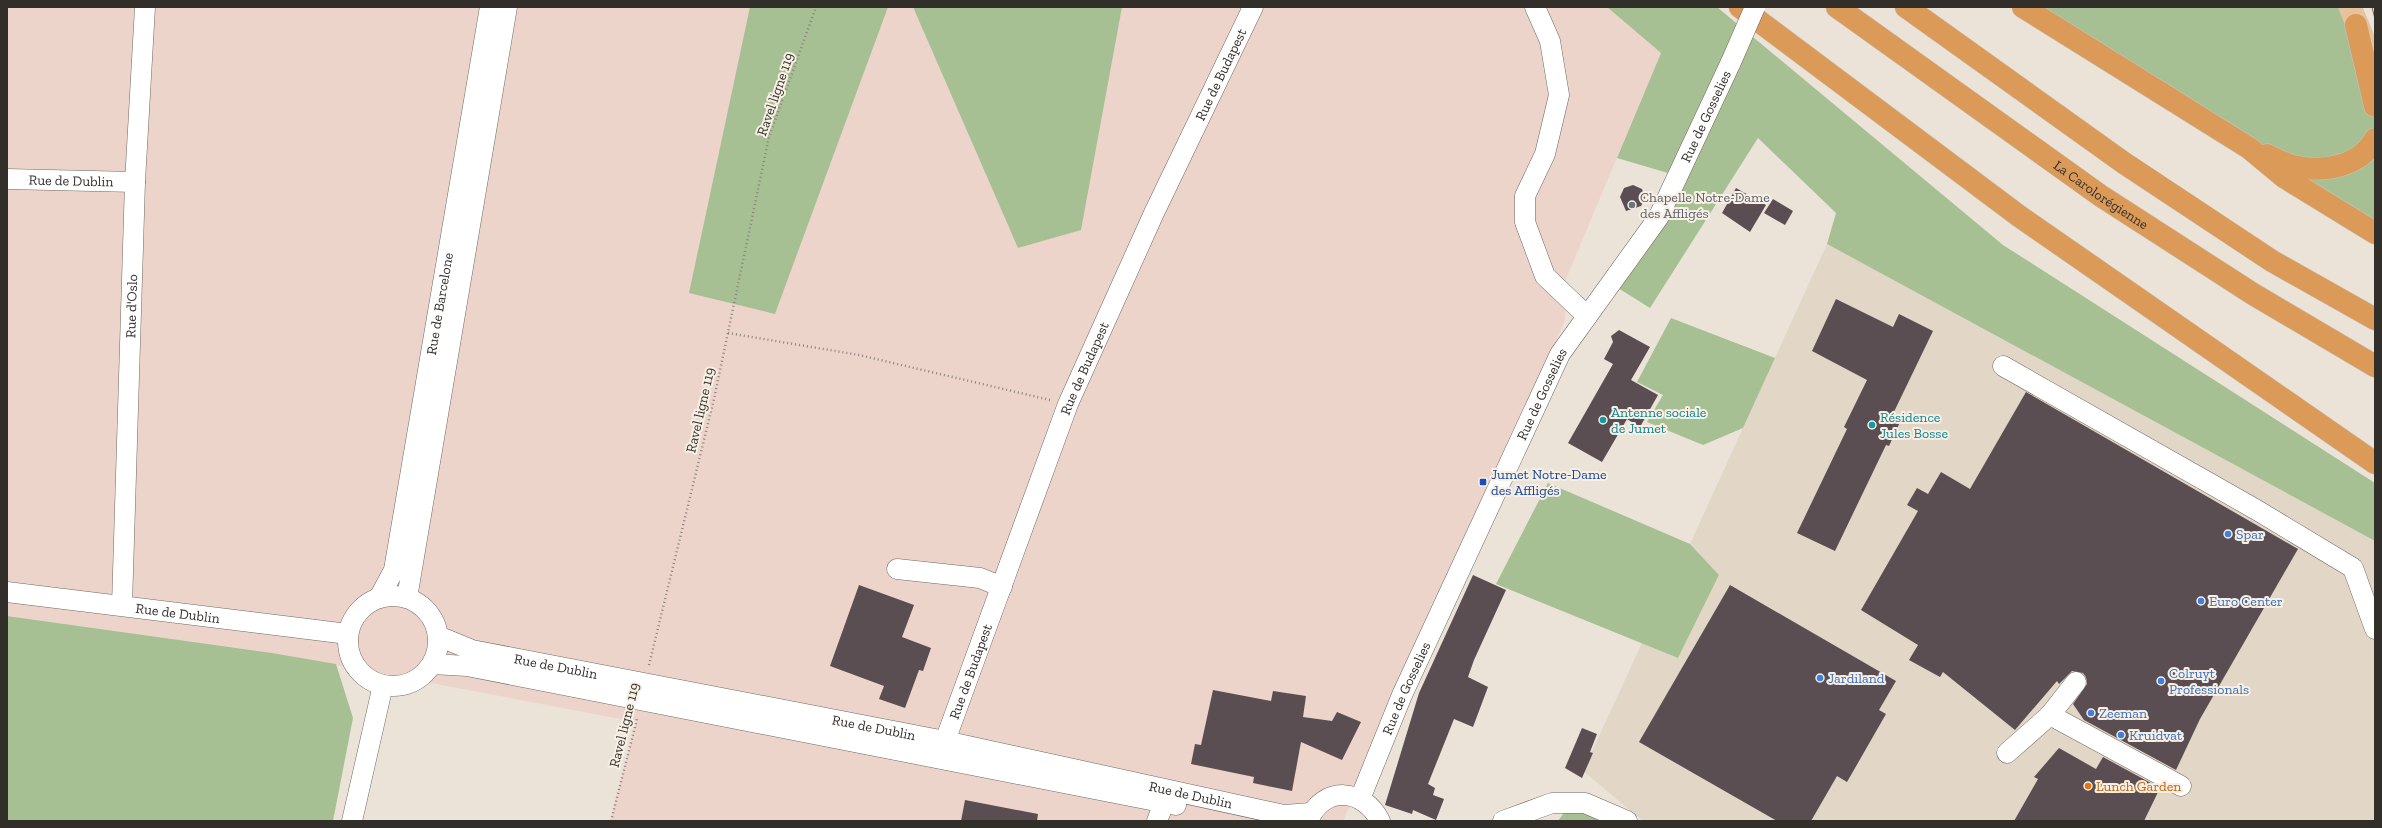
<svg xmlns="http://www.w3.org/2000/svg" width="2382" height="828" viewBox="0 0 2382 828" font-family="'Zilla Slab',serif">
<style>
.built{fill:#e2d6c6}
.industrial{fill:#edd4cb}
.green{fill:#a7c093}
.building{fill:#5a4e52}
.lines{fill:none;stroke-linecap:round;stroke-linejoin:round}
.minor-casing{stroke:#6f685f;stroke-width:21}
.major-casing{stroke:#c6c5c4;stroke-width:23}
.highway-casing{stroke:#c6c5c4;stroke-width:23}
.path{stroke:#89837c;stroke-width:2.5;stroke-dasharray:1 3;stroke-linecap:butt}
.minor{stroke:#fff;stroke-width:20}
.major{stroke:#e9c29b;stroke-width:22}
.highway{stroke:#db9a58;stroke-width:22}
.tram{stroke:#66615b;stroke-width:1}
.minor-bridge-casing{stroke:#6f685f;stroke-width:21;stroke-linecap:butt}
.minor-bridge{stroke:#fff;stroke-width:20}
.worship-dot{fill:#6b7280;stroke:#f8f0e5;stroke-width:1.5}
.culture-dot{fill:#0f9aa8;stroke:#f8f0e5;stroke-width:1.5}
.transit-dot{fill:#1a4fb4;stroke:#f8f0e5;stroke-width:1.5}
.shop-dot{fill:#3f7fe0;stroke:#f8f0e5;stroke-width:1.5}
.food-dot{fill:#e8710a;stroke:#f8f0e5;stroke-width:1.5}
.labels{text-anchor:middle;stroke-width:4;stroke-linejoin:round;paint-order:stroke}
.street-label{font-size:14px;fill:#322f2b;stroke:#f8f0e5}
.worship-label{font-size:14px;fill:#5b616d;stroke:#f8f0e5;text-anchor:start}
.culture-label{font-size:14px;fill:#0d838f;stroke:#f8f0e5;text-anchor:start}
.transit-label{font-size:14px;fill:#164399;stroke:#f8f0e5;text-anchor:start}
.shop-label{font-size:14px;fill:#366cbe;stroke:#f8f0e5;text-anchor:start}
.food-label{font-size:14px;fill:#c56008;stroke:#f8f0e5;text-anchor:start}
</style>
<rect width="100%" height="100%" fill="#ebe3d8"/>
<path class="built" d="M1827 244 2375 541V821H1643L1583 771 1642 643 1678 658 1719 575 1690 544Z"/>
<path class="industrial" d="M7 7H1607L1661 53 1566 279 1565 320 1343 821H610L636 722 272 653 7 616Z"/>
<g class="green">
<path d="M750 7H888L775 314 689 293Z"/>
<path d="M913 7H1122L1081 230 1018 248Z"/>
<path d="M1607 7H1717L2003 245 2375 483V541L1827 244 1836 213 1758 138 1650 308 1610 283 1678 176 1617 158 1661 53Z"/>
<path d="M2033 7H2349L2375 107V221Z"/>
<path d="M1671 318 1775 358 1743 428 1703 445 1647 422 1663 395 1637 382Z"/>
<path d="M1548 483 1690 544 1719 575 1678 658 1496 584Z"/>
<path d="M7 616 272 653 336 664 353 718 333 821H7Z"/>
<path d="M1571 803 1606 821H1558Z"/>
</g>
<g class="building">
<path d="M1633 185 1642 189 1645 198 1641 206 1626 211 1620 197 1624 188Z"/>
<path d="M1736 188 1766 205 1750 232 1722 213Z"/>
<path d="M1773 199 1793 211 1785 225 1764 213Z"/>
<path d="M1836 299 1893 327 1899 314 1933 331 1891 418 1900 422 1889 446 1886 445 1835 551 1797 533 1847 429 1844 427 1867 380 1812 351Z"/>
<path d="M1619 330 1650 347 1631 380 1658 395 1640 427 1627 419 1602 462 1568 443 1613 364 1604 359 1613 342 1611 336Z"/>
<path d="M2026 392 2298 549 2200 719 2176 770 2084 720 2073 704 2087 684 2086 677 2083 673 2072 671 2059 684 2057 681 2015 730 1943 672 1940 677 1909 660 1918 645 1861 610 1918 511 1907 505 1917 488 1928 494 1941 472 1970 489Z"/>
<path d="M1473 575 1506 590 1474 660 1468 677 1488 687 1473 727 1454 719 1428 784 1435 788 1433 795 1444 799 1436 820 1413 810 1412 814 1385 805 1419 693Z"/>
<path d="M859 585 914 605 902 637 931 648 923 671 919 670 905 708 879 699 884 686 830 666Z"/>
<path d="M1730 585 1896 681 1879 710 1886 714 1847 782 1837 776 1811 821H1777L1639 742Z"/>
<path d="M1213 690 1271 701 1273 691 1306 696 1303 717 1332 721 1337 712 1361 722 1342 760 1301 742 1292 791 1253 783 1254 777 1191 764 1195 744 1201 745Z"/>
<path d="M1582 728 1597 734 1590 752 1593 753 1582 778 1565 768Z"/>
<path d="M2059 748 2096 769 2103 757 2160 788 2144 821H2014L2038 779 2034 777Z"/>
<path d="M965 800 1038 814 1037 821H961Z"/>
</g>
<g class="lines">
<g class="minor-casing">
<g id="minor">
<path d="M1535 7 1550 41 1559 95 1545 154 1525 196V222L1545 276 1587 316"/>
<path id="s1" d="M7 179 135 182"/>
<path d="M2003 366 2255 509 2353 568 2375 629"/>
<path d="M897 569 980 578 1002 587"/>
<path id="s2" d="M7 592 348 634"/>
<circle cx="393" cy="641" r="45"/>
<path id="s3" d="M379 598 394 570 490 7"/>
<path d="M407 598 507 7"/>
<path id="s4" d="M122 605 135 182 145 7"/>
<path id="s5" d="M438 636 472 650 945 741 1284 815 1311 813"/>
<path d="M432 664 467 666 1176 805"/>
<path d="M2050 715 2076 682"/>
<path id="s6" d="M945 741 1068 404 1154 213 1253 7"/>
<path d="M2007 753 2050 715 2181 786"/>
<path id="s7" d="M1360 799 1402 695 1560 354 1658 218 1731 62"/>
<path d="M352 821 383 685"/>
<path d="M1157 821 1164 803"/>
<path d="M1308 821C1323 785 1364 788 1380 821"/>
<path d="M1503 821 1552 803H1585L1627 821"/>
</g>
</g>
<g class="major-casing">
<path id="major" d="M2350 7 2365 43"/>
</g>
<g class="highway-casing">
<g id="highway">
<path d="M1740 7 2019 216 2375 463"/>
<path id="s8" d="M1837 7 2101 196 2253 294 2375 366"/>
<path d="M1906 7 2124 163 2272 261 2375 319"/>
<path d="M2023 7 2249 148 2284 177 2375 233"/>
<path d="M2356 25 2375 106"/>
<path d="M2267 155C2276 159 2284 164 2293 166 2322 173 2360 167 2375 139"/>
</g>
</g>
<g class="path">
<path d="M728 333 859 355 1050 400"/>
<path d="M649 665 714 399 769 137 816 7"/>
<path d="M611 821 637 719"/>
</g>
<use href="#minor" class="minor"/>
<use href="#major" class="major"/>
<use href="#highway" class="highway"/>
<path class="tram" d="M2372 7 2375 19"/>
<g class="minor-bridge-casing">
<path id="minor-bridge" d="M1731 62 1755 7"/>
</g>
<use href="#minor-bridge" class="minor-bridge"/>
</g>
<circle class="worship-dot" cx="1632" cy="205" r="4"/>
<g class="culture-dot">
<circle cx="1603" cy="420" r="4"/>
<circle cx="1872" cy="425" r="4"/>
</g>
<rect class="transit-dot" x="1479" y="478" width="8" height="8" rx="2"/>
<g class="shop-dot">
<circle cx="2228" cy="534" r="4"/>
<circle cx="2201" cy="601" r="4"/>
<circle cx="1820" cy="678" r="4"/>
<circle cx="2161" cy="681" r="4"/>
<circle cx="2091" cy="713" r="4"/>
<circle cx="2121" cy="735" r="4"/>
</g>
<circle class="food-dot" cx="2088" cy="786" r="4"/>
<g class="labels">
<g class="street-label">
<text dy="5" stroke="none"><textPath href="#s6" startOffset="722">Rue de Budapest</textPath></text>
<text transform="translate(775 94) rotate(-71)" y="5">Ravel ligne 119</text>
<text dy="5" stroke="none"><textPath href="#s7" startOffset="768">Rue de Gosselies</textPath></text>
<text dy="5" stroke="none"><textPath href="#s1" startOffset="64">Rue de Dublin</textPath></text>
<text dy="5" stroke="none"><textPath href="#s8" startOffset="324">La Carolorégienne</textPath></text>
<text dy="5" stroke="none"><textPath href="#s3" startOffset="302">Rue de Barcelone</textPath></text>
<text dy="5" stroke="none"><textPath href="#s4" startOffset="299">Rue d'Oslo</textPath></text>
<text dy="5" stroke="none"><textPath href="#s6" startOffset="398">Rue de Budapest</textPath></text>
<text dy="5" stroke="none"><textPath href="#s7" startOffset="444">Rue de Gosselies</textPath></text>
<text transform="translate(700 410) rotate(-77)" y="5">Ravel ligne 119</text>
<text dy="5" stroke="none"><textPath href="#s2" startOffset="172">Rue de Dublin</textPath></text>
<text dy="5" stroke="none"><textPath href="#s5" startOffset="122">Rue de Dublin</textPath></text>
<text dy="5" stroke="none"><textPath href="#s6" startOffset="74">Rue de Budapest</textPath></text>
<text dy="5" stroke="none"><textPath href="#s7" startOffset="120">Rue de Gosselies</textPath></text>
<text transform="translate(624 725) rotate(-76)" y="5">Ravel ligne 119</text>
<text dy="5" stroke="none"><textPath href="#s5" startOffset="446">Rue de Dublin</textPath></text>
<text dy="5" stroke="none"><textPath href="#s5" startOffset="770">Rue de Dublin</textPath></text>
</g>
<g class="worship-label">
<text x="1640" y="202">Chapelle Notre-Dame<tspan x="1640" dy="16">des Affligés</tspan></text>
</g>
<g class="culture-label">
<text x="1611" y="417">Antenne sociale<tspan x="1611" dy="16">de Jumet</tspan></text>
<text x="1880" y="422">Résidence<tspan x="1880" dy="16">Jules Bosse</tspan></text>
</g>
<g class="transit-label">
<text x="1491" y="479">Jumet Notre-Dame<tspan x="1491" dy="16">des Affligés</tspan></text>
</g>
<g class="shop-label">
<text x="2236" y="539">Spar</text>
<text x="2209" y="606">Euro Center</text>
<text x="2169" y="678">Colruyt<tspan x="2169" dy="16">Professionals</tspan></text>
<text x="1828" y="683">Jardiland</text>
<text x="2099" y="718">Zeeman</text>
<text x="2129" y="740">Kruidvat</text>
</g>
<g class="food-label">
<text x="2096" y="791">Lunch Garden</text>
</g>
</g>
<rect width="2382" height="828" fill="none" stroke="#322f2b" stroke-width="16"/>
</svg>
